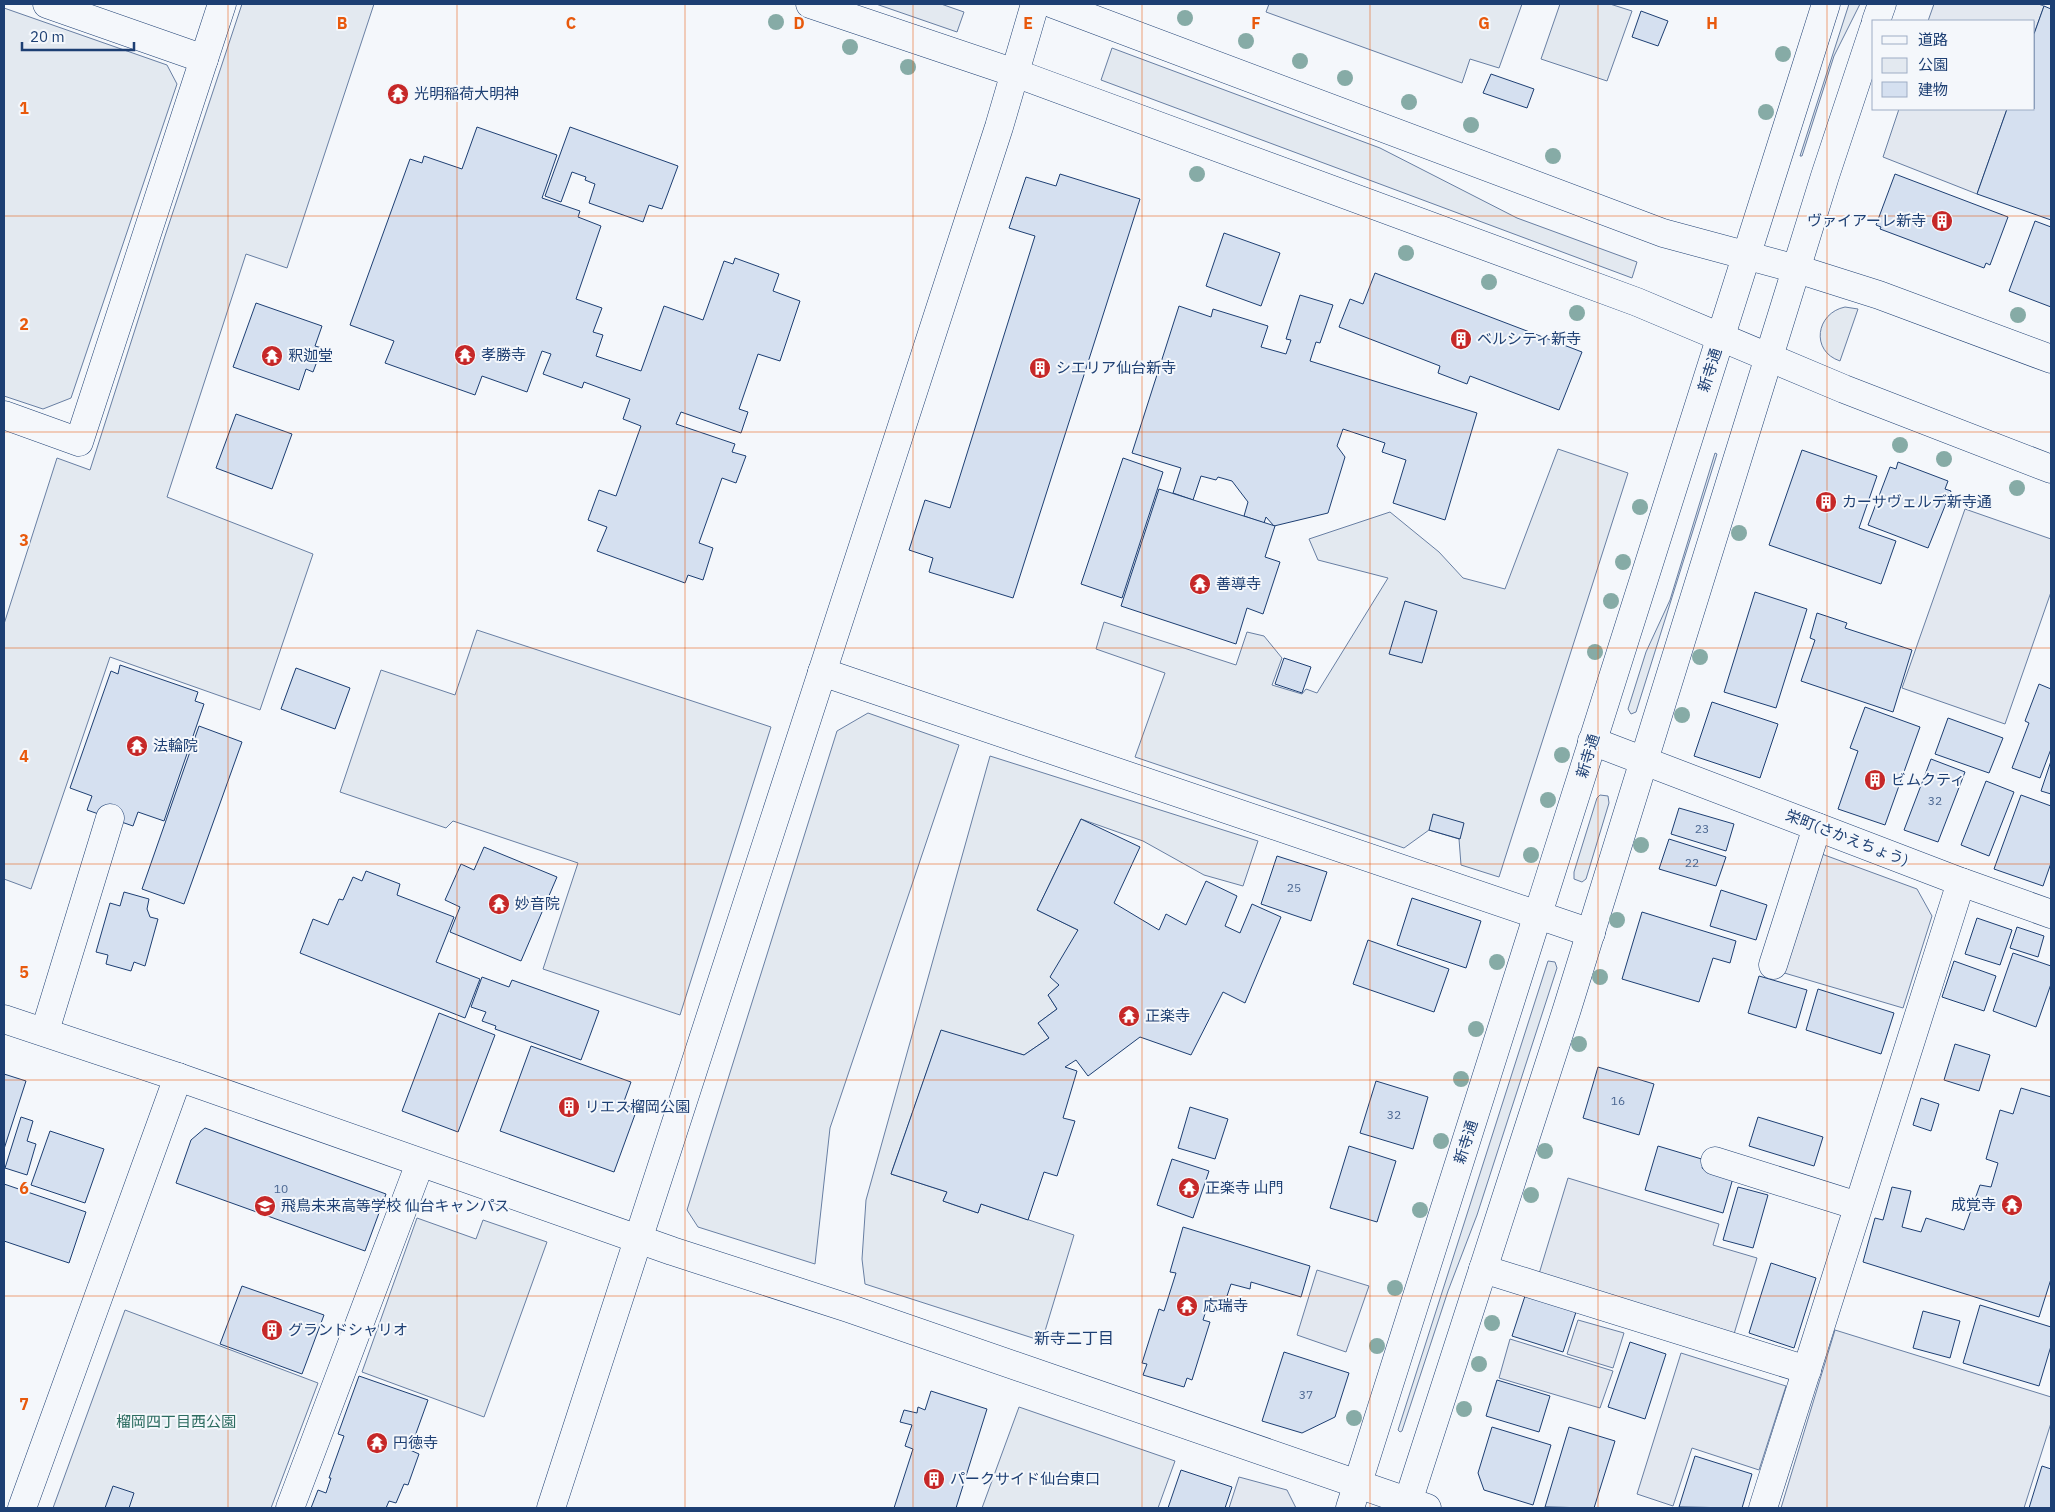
<svg xmlns="http://www.w3.org/2000/svg" width="2055" height="1512" viewBox="0 0 2055 1512" font-family="'IBM Plex Sans','Noto Sans JP',sans-serif">
<style>
.green{fill:#e3e9f0;stroke:#687fa3}
.parking{fill:#e3e8f0;stroke:#687fa3}
.building{fill:#d5e0f0;stroke:#1d3f73}
.lines{fill:none;stroke-linecap:round;stroke-linejoin:round}
.minor-casing{stroke:#1d3f73;stroke-width:29}
.minor{stroke:#f4f7fb;stroke-width:28}
.tree{fill:#86aba6}
.grid{fill:none;stroke:#e8590c;stroke-width:1;stroke-opacity:0.55}
.labels{text-anchor:middle;stroke-width:4;stroke-linejoin:round;paint-order:stroke}
.number-label{font-size:12px;fill:#4b6792}
.poi-label{font-size:15px;fill:#1d3f73;stroke:#f4f7fb;text-anchor:start}
.street-label{font-size:15px;fill:#1d3f73;stroke:#f4f7fb}
.park-label{font-size:15px;fill:#2c6c60;stroke:#f4f7fb}
.neighbourhood-label{font-size:16px;fill:#1d3f73;stroke:#f4f7fb}
.grid-label{font-size:16px;text-anchor:middle;font-weight:bold;fill:#e8590c;stroke:#f4f7fb;stroke-width:4;stroke-linejoin:round;paint-order:stroke}
</style>
<rect width="100%" height="100%" fill="#f4f7fb"/>
<g class="green">
<path d="M242 4H374L287 268 246 254 167 497 313 554 260 710 110 657 31 889 4 879V624L57 458 90 470 165 236Z"/>
<path d="M876 4H941L964 12 957 32Z"/>
<path d="M1269 4H1522L1499 68 1470 59 1462 83 1266 12Z"/>
<path d="M1560 4H1610L1632 11 1607 81 1541 59Z"/>
<path d="M1849 4H1860L1834 56 1802 156H1800Z"/>
<path d="M4 8 167 65 177 84 71 398 43 409 4 396Z"/>
<path d="M1112 48 1380 148 1517 218 1637 262 1632 278 1101 80Z"/>
<path d="M1845 307 1858 309 1840 361C1810 351 1816 313 1845 307Z"/>
<path d="M1558 449 1628 473 1499 877 1461 865 1459 839 1429 830 1404 848 1135 757 1165 673 1096 649 1104 622 1236 665 1247 632 1264 636 1282 658 1272 685 1302 694 1306 689 1317 693 1388 578 1318 560 1309 539 1390 512 1439 552 1463 578 1505 589Z"/>
<path d="M1715 453 1717 454 1636 712 1631 714 1628 709 1646 652 1670 600Z"/>
<path d="M477 630 771 727 680 1015 543 969 578 863 453 821 446 828 340 792 381 670 455 695Z"/>
<path d="M868 713 959 745 830 1128 815 1264 698 1227 687 1210 837 731Z"/>
<path d="M990 756 1258 841 1243 886 1204 875 1143 841 1081 819 1037 910 1078 930 1059 985 1048 995 1057 1009 1038 1023 1049 1038 1024 1055 941 1031 891 1174 947 1192 943 1201 978 1213 981 1204 1074 1235 1042 1341 865 1284 862 1259 866 1200Z"/>
<path d="M1600 795 1608 796 1609 803 1586 879 1582 882 1574 879V872L1597 798Z"/>
<path d="M1548 961 1555 962 1557 968 1477 1215 1448 1291 1402 1431 1400 1432 1398 1430Z"/>
<path d="M417 1218 476 1239 483 1220 547 1242 484 1417 362 1372Z"/>
<path d="M125 1310 318 1383 271 1508H53Z"/>
<path d="M1019 1407 1175 1461 1158 1508H982Z"/>
</g>
<g class="parking">
<path d="M1934 4H2038L2044 6 2034 34V21H1928Z"/>
<path d="M1899 109H2007L1977 194 1883 157Z"/>
<path d="M1965 509 2051 539V592L2005 724 1902 688Z"/>
<path d="M1819 853 1917 889 1932 916 1903 1008 1781 972Z"/>
<path d="M1568 1178 1719 1224 1713 1245 1757 1258 1734 1334 1539 1274Z"/>
<path d="M1317 1270 1369 1286 1346 1352 1297 1335Z"/>
<path d="M1578 1320 1624 1333 1613 1368 1567 1354Z"/>
<path d="M1835 1330 2051 1397V1423L2024 1508H1781Z"/>
<path d="M1510 1339 1613 1371 1600 1408 1499 1378Z"/>
<path d="M1681 1353 1786 1386 1759 1470 1692 1448 1673 1506 1637 1494Z"/>
<path d="M1239 1477 1287 1490 1296 1508H1229Z"/>
</g>
<g class="building">
<path d="M2044 6 2051 9V220L1977 194 2007 109H2034V34Z"/>
<path d="M1641 11 1668 21 1658 46 1632 37Z"/>
<path d="M1491 74 1534 89 1527 108 1483 93Z"/>
<path d="M477 127 557 155 542 198 580 211 578 217 601 226 576 299 602 308 593 332 603 335 596 356 641 371 664 306 703 320 724 261 733 264 735 258 779 274 773 291 800 301 780 361 758 354 739 409 748 412 741 433 681 412 676 424 735 444 732 452 746 456 736 483 722 478 699 543 713 548 703 580 688 575 685 583 597 551 607 527 588 520 599 490 616 496 641 426 623 419 630 399 584 382 582 388 543 374 551 354 542 351 527 392 482 376 475 395 385 363 394 341 350 325 410 159 422 163 424 156 462 169Z"/>
<path d="M570 127 678 166 662 209 649 205 643 222 589 203 595 184 585 180 586 177 572 172 561 202 545 196Z"/>
<path d="M1060 174 1140 199 1013 598 929 572 933 558 909 550 925 500 950 508 1035 236 1009 228 1026 177 1056 186Z"/>
<path d="M1895 174 2008 217 1990 265 1986 263 1984 268 1880 229 1881 227 1876 225Z"/>
<path d="M2035 221 2051 227V307L2009 291Z"/>
<path d="M1224 233 1280 253 1261 306 1206 286Z"/>
<path d="M1375 273 1582 352 1559 410 1470 376 1467 384 1438 373 1440 366 1339 327 1350 299 1363 304Z"/>
<path d="M1300 295 1333 305 1320 343 1316 342 1310 361 1477 413 1445 520 1393 503 1406 460 1382 452 1385 443 1343 429 1337 446 1345 457 1328 513 1274 526 1266 517 1264 523 1244 516 1248 502 1232 481 1218 477 1216 480 1201 476 1193 500 1173 493 1181 468 1132 453 1179 306 1211 317 1213 309 1268 326 1261 347 1286 354 1291 340 1286 339Z"/>
<path d="M256 303 322 326 315 346 322 348 313 372 306 369 299 390 233 367Z"/>
<path d="M236 414 292 434 272 489 216 468Z"/>
<path d="M1802 450 1877 476 1859 528 1896 541 1881 584 1769 545Z"/>
<path d="M1123 458 1163 472 1122 598 1081 584Z"/>
<path d="M1898 462 1948 481 1945 489 1951 491 1928 548 1868 525 1890 467 1896 469Z"/>
<path d="M1159 489 1275 526 1265 557 1280 562 1263 614 1247 608 1236 644 1121 606Z"/>
<path d="M1755 592 1807 609 1776 708 1724 692Z"/>
<path d="M1405 601 1437 611 1422 663 1389 654Z"/>
<path d="M1817 613 1847 623 1845 628 1912 650 1893 712 1801 681 1815 640 1810 638Z"/>
<path d="M1284 658 1311 667 1302 693 1275 684Z"/>
<path d="M120 665 198 692 195 701 204 704 164 821 138 812 133 826 87 810 92 796 70 788 111 671 118 674Z"/>
<path d="M296 668 350 688 335 729 281 709Z"/>
<path d="M2039 684 2051 689V749L2040 778 2012 768 2029 723 2025 721Z"/>
<path d="M1712 702 1778 724 1760 778 1694 756Z"/>
<path d="M1865 707 1920 727 1885 825 1838 809 1858 751 1850 748Z"/>
<path d="M1948 718 2003 738 1989 773 1935 754Z"/>
<path d="M199 726 242 742 184 904 142 889Z"/>
<path d="M1931 759 1965 772 1938 842 1904 830Z"/>
<path d="M2051 761V794L2041 791Z"/>
<path d="M1986 781 2014 792 1989 856 1961 845Z"/>
<path d="M2021 795 2051 806V863L2043 886 1994 869Z"/>
<path d="M1679 808 1734 824 1726 851 1671 834Z"/>
<path d="M1433 814 1464 823 1460 839 1429 830Z"/>
<path d="M1081 819 1140 847 1114 903 1159 930 1166 914 1186 925 1206 881 1237 896 1225 926 1240 933 1252 904 1281 917 1245 1003 1223 992 1191 1055 1140 1037 1088 1076 1076 1060 1065 1067 1077 1071 1063 1118 1075 1121 1057 1176 1044 1172 1028 1220 981 1204 978 1213 943 1201 947 1192 891 1174 941 1030 1024 1055 1049 1038 1038 1023 1057 1009 1048 995 1059 985 1050 977 1078 930 1037 910Z"/>
<path d="M1669 839 1726 857 1716 886 1659 869Z"/>
<path d="M484 847 557 877 521 961 450 932 460 907 445 900 461 864 474 870Z"/>
<path d="M1277 856 1327 872 1311 921 1261 904Z"/>
<path d="M366 871 400 884 397 895 454 917 436 962 480 979 465 1018 300 953 313 919 328 925 339 899 343 900 353 877 362 881Z"/>
<path d="M1721 890 1767 905 1756 940 1710 926Z"/>
<path d="M124 892 149 899 147 909 150 917 158 919 145 966 134 962 131 971 106 964 108 955 96 952 110 903 120 906Z"/>
<path d="M1412 898 1481 921 1466 968 1397 945Z"/>
<path d="M1642 912 1736 941 1730 963 1713 958 1699 1002 1622 979Z"/>
<path d="M1977 918 2012 930 2000 965 1965 954Z"/>
<path d="M2017 927 2044 936 2038 957 2010 948Z"/>
<path d="M1368 940 1449 969 1434 1012 1353 984Z"/>
<path d="M2013 953 2051 966V984L2036 1027 1993 1011Z"/>
<path d="M1954 961 1996 976 1984 1011 1942 997Z"/>
<path d="M1759 976 1807 990 1796 1028 1748 1013Z"/>
<path d="M482 977 509 987 512 980 599 1011 581 1060 495 1029 496 1026 482 1021 486 1012 471 1007Z"/>
<path d="M1818 989 1894 1013 1881 1054 1806 1030Z"/>
<path d="M439 1013 495 1035 458 1132 402 1111Z"/>
<path d="M1955 1044 1990 1055 1979 1091 1944 1080Z"/>
<path d="M531 1046 631 1082 623 1104 637 1109 614 1172 500 1131Z"/>
<path d="M1598 1067 1654 1084 1639 1135 1583 1118Z"/>
<path d="M4 1074 26 1081 4 1149Z"/>
<path d="M1376 1081 1428 1097 1413 1149 1360 1133Z"/>
<path d="M2021 1088 2051 1097V1279L2039 1317 1863 1262 1875 1218 1883 1220 1892 1187 1911 1191 1902 1227 1921 1232 1926 1218 1964 1230 1980 1185 1991 1187 1998 1163 1986 1159 2000 1110 2013 1114Z"/>
<path d="M1921 1098 1939 1104 1931 1131 1913 1125Z"/>
<path d="M1190 1107 1228 1119 1215 1159 1178 1148Z"/>
<path d="M21 1117 33 1121 27 1141 36 1144 27 1175 5 1168Z"/>
<path d="M1758 1117 1823 1137 1814 1166 1749 1146Z"/>
<path d="M205 1128 386 1194 365 1251 176 1183 191 1140Z"/>
<path d="M50 1131 104 1149 85 1203 31 1185Z"/>
<path d="M1349 1146 1396 1161 1377 1222 1330 1208Z"/>
<path d="M1658 1146 1705 1160 1702 1168 1733 1178 1723 1213 1645 1190Z"/>
<path d="M1172 1159 1209 1171 1193 1218 1157 1205Z"/>
<path d="M4 1184 86 1212 69 1263 4 1241Z"/>
<path d="M1738 1187 1768 1195 1753 1248 1723 1240Z"/>
<path d="M1183 1227 1310 1266 1301 1297 1251 1282 1250 1289 1231 1284 1225 1302 1210 1298 1203 1320 1210 1322 1192 1380 1187 1378 1184 1387 1143 1375 1147 1364 1142 1363 1159 1309 1164 1311 1176 1273 1170 1272Z"/>
<path d="M1771 1263 1816 1278 1794 1348 1749 1333Z"/>
<path d="M242 1286 324 1315 302 1374 220 1344Z"/>
<path d="M1525 1296 1576 1312 1563 1352 1512 1336Z"/>
<path d="M1980 1305 2051 1327V1346L2039 1386 1963 1363Z"/>
<path d="M1923 1311 1960 1321 1950 1358 1913 1348Z"/>
<path d="M1630 1342 1666 1354 1645 1419 1608 1407Z"/>
<path d="M1284 1352 1349 1373 1335 1417 1302 1433 1262 1421Z"/>
<path d="M359 1376 428 1400 410 1450 419 1454 408 1485 404 1484 396 1503 389 1501 386 1508H311L318 1490 326 1493 331 1478H329L344 1436 338 1434Z"/>
<path d="M1497 1380 1550 1396 1539 1432 1486 1416Z"/>
<path d="M931 1391 987 1409 956 1508H894L913 1449 905 1446 912 1425 900 1422 904 1410 917 1413 918 1407 925 1410Z"/>
<path d="M1492 1427 1551 1445 1533 1505 1484 1490 1478 1473Z"/>
<path d="M1569 1427 1615 1441 1594 1508 1545 1507Z"/>
<path d="M1695 1456 1752 1474 1742 1508 1679 1507Z"/>
<path d="M2042 1466 2051 1469V1508H2029Z"/>
<path d="M1181 1470 1232 1487 1225 1508H1168Z"/>
<path d="M113 1486 134 1493 129 1508H105Z"/>
</g>
<g class="lines">
<g class="minor-casing">
<g id="minor">
<path d="M47 4 204 59 222 4"/>
<path d="M810 4 1015 73 1637 302 1844 389 2051 469"/>
<path d="M1053 4 1663 233 1797 269 1879 295 2051 359"/>
<path d="M1876 21 1882 4"/>
<path d="M4 415 79 442 204 59"/>
<path d="M822 672 1591 933"/>
<path d="M1592 741 1961 882 2051 914"/>
<path d="M1773 965 1817 827"/>
<path d="M4 1019 178 1077 672 1251 848 1308 1427 1508"/>
<path d="M45 1031 110 818"/>
<path d="M1715 1161 1858 1206"/>
<path d="M1483 1269 1807 1370"/>
<path d="M22 1508 178 1077"/>
<path d="M290 1508 420 1163"/>
<path d="M551 1508 999 127 1035 4"/>
<path d="M1350 1508 1826 4"/>
<path d="M1406 1508 1567 1009 1825 176 1874 28"/>
<path d="M1763 1508 1961 882"/>
</g>
</g>
<use href="#minor" class="minor"/>
</g>
<g class="tree">
<circle cx="1185" cy="18" r="8"/>
<circle cx="776" cy="22" r="8"/>
<circle cx="1246" cy="41" r="8"/>
<circle cx="850" cy="47" r="8"/>
<circle cx="1783" cy="54" r="8"/>
<circle cx="1300" cy="61" r="8"/>
<circle cx="908" cy="67" r="8"/>
<circle cx="1345" cy="78" r="8"/>
<circle cx="1409" cy="102" r="8"/>
<circle cx="1766" cy="112" r="8"/>
<circle cx="1471" cy="125" r="8"/>
<circle cx="1553" cy="156" r="8"/>
<circle cx="1197" cy="174" r="8"/>
<circle cx="1406" cy="253" r="8"/>
<circle cx="1489" cy="282" r="8"/>
<circle cx="1577" cy="313" r="8"/>
<circle cx="2018" cy="315" r="8"/>
<circle cx="1900" cy="445" r="8"/>
<circle cx="1944" cy="459" r="8"/>
<circle cx="2017" cy="488" r="8"/>
<circle cx="1640" cy="507" r="8"/>
<circle cx="1739" cy="533" r="8"/>
<circle cx="1623" cy="562" r="8"/>
<circle cx="1611" cy="601" r="8"/>
<circle cx="1595" cy="652" r="8"/>
<circle cx="1700" cy="657" r="8"/>
<circle cx="1682" cy="715" r="8"/>
<circle cx="1562" cy="755" r="8"/>
<circle cx="1548" cy="800" r="8"/>
<circle cx="1641" cy="845" r="8"/>
<circle cx="1531" cy="855" r="8"/>
<circle cx="1617" cy="920" r="8"/>
<circle cx="1497" cy="962" r="8"/>
<circle cx="1600" cy="977" r="8"/>
<circle cx="1476" cy="1029" r="8"/>
<circle cx="1579" cy="1044" r="8"/>
<circle cx="1461" cy="1079" r="8"/>
<circle cx="1441" cy="1141" r="8"/>
<circle cx="1545" cy="1151" r="8"/>
<circle cx="1531" cy="1195" r="8"/>
<circle cx="1420" cy="1210" r="8"/>
<circle cx="1395" cy="1288" r="8"/>
<circle cx="1492" cy="1323" r="8"/>
<circle cx="1377" cy="1346" r="8"/>
<circle cx="1479" cy="1364" r="8"/>
<circle cx="1464" cy="1409" r="8"/>
<circle cx="1354" cy="1418" r="8"/>
</g>
<path class="grid" d="M228 4V1508M457 4V1508M685 4V1508M913 4V1508M1142 4V1508M1370 4V1508M1598 4V1508M1827 4V1508M4 216H2051M4 432H2051M4 648H2051M4 864H2051M4 1080H2051M4 1296H2051"/>
<defs>
<g id="temple-disc" transform="scale(1.125)"><circle r="9.5" fill="#c62828" stroke="#f4f7fb"/><path d="M0-6L5-2H3V0L6.5 2.5H4V6H1.5V3h-3V6H-4V2.5H-6.5L-3 0V-2H-5Z" fill="#fff"/></g>
<g id="building-disc" transform="scale(1.125)"><circle r="9.5" fill="#c62828" stroke="#f4f7fb"/><path d="M-4-6H4V6H1V3H-1V6H-4ZM-2.5-4.3h1.7v1.8h-1.7ZM.8-4.3h1.7v1.8H.8ZM-2.5-1h1.7V.8h-1.7ZM.8-1h1.7V.8H.8Z" fill="#fff"/></g>
<g id="school-disc" transform="scale(1.125)"><circle r="9.5" fill="#c62828" stroke="#f4f7fb"/><path d="M0-5L7-2L0 1L-7-2ZM-4 1L0 2.5L4 1V4Q0 6-4 4Z" fill="#fff"/></g>
</defs>
<g fill-rule="evenodd">
<use href="#temple-disc" x="398" y="94"/>
<use href="#building-disc" x="1942" y="221"/>
<use href="#building-disc" x="1461" y="339"/>
<use href="#temple-disc" x="465" y="355"/>
<use href="#temple-disc" x="272" y="356"/>
<use href="#building-disc" x="1040" y="368"/>
<use href="#building-disc" x="1826" y="502"/>
<use href="#temple-disc" x="1200" y="584"/>
<use href="#temple-disc" x="137" y="746"/>
<use href="#building-disc" x="1875" y="780"/>
<use href="#temple-disc" x="499" y="904"/>
<use href="#temple-disc" x="1129" y="1016"/>
<use href="#building-disc" x="569" y="1107"/>
<use href="#temple-disc" x="1189" y="1188"/>
<use href="#temple-disc" x="2012" y="1205"/>
<use href="#school-disc" x="265" y="1206"/>
<use href="#temple-disc" x="1187" y="1306"/>
<use href="#building-disc" x="272" y="1330"/>
<use href="#temple-disc" x="377" y="1443"/>
<use href="#building-disc" x="934" y="1479"/>
</g>
<g class="labels">
<g class="number-label">
<text x="1935" y="805">32</text>
<text x="1702" y="833">23</text>
<text x="1692" y="867">22</text>
<text x="1294" y="892">25</text>
<text x="1618" y="1105">16</text>
<text x="1394" y="1119">32</text>
<text x="281" y="1193">10</text>
<text x="1306" y="1399">37</text>
</g>
<g class="poi-label">
<text x="414" y="99">光明稲荷大明神</text>
<text x="1926" y="226" text-anchor="end">ヴァイアーレ新寺</text>
<text x="1477" y="344">ベルシティ新寺</text>
<text x="481" y="360">孝勝寺</text>
<text x="288" y="361">釈迦堂</text>
<text x="1056" y="373">シエリア仙台新寺</text>
<text x="1842" y="507">カーサヴェルデ新寺通</text>
<text x="1216" y="589">善導寺</text>
<text x="153" y="751">法輪院</text>
<text x="1891" y="785">ビムクティ</text>
<text x="515" y="909">妙音院</text>
<text x="1145" y="1021">正楽寺</text>
<text x="585" y="1112">リエス榴岡公園</text>
<text x="1205" y="1193">正楽寺 山門</text>
<text x="1996" y="1210" text-anchor="end">成覚寺</text>
<text x="281" y="1211">飛鳥未来高等学校 仙台キャンパス</text>
<text x="1203" y="1311">応瑞寺</text>
<text x="288" y="1335">グランドシャリオ</text>
<text x="393" y="1448">円徳寺</text>
<text x="950" y="1484">パークサイド仙台東口</text>
</g>
<g class="street-label">
<text transform="translate(1710 370) rotate(-72)" y="5">新寺通</text>
<text transform="translate(1588 756) rotate(-73)" y="5">新寺通</text>
<text transform="translate(1847 838) rotate(21)" y="5">栄町(さかえちょう)</text>
<text transform="translate(1466 1142) rotate(-72)" y="5">新寺通</text>
</g>
<g class="park-label">
<text x="176" y="1427">榴岡四丁目西公園</text>
</g>
<g class="neighbourhood-label">
<text x="1074" y="1344">新寺二丁目</text>
</g>
</g>
<g class="grid-label">
<text x="342" y="29">B</text>
<text x="571" y="29">C</text>
<text x="799" y="29">D</text>
<text x="1028" y="29">E</text>
<text x="1256" y="29">F</text>
<text x="1484" y="29">G</text>
<text x="1712" y="29">H</text>
<text x="24" y="114">1</text>
<text x="24" y="330">2</text>
<text x="24" y="546">3</text>
<text x="24" y="762">4</text>
<text x="24" y="978">5</text>
<text x="24" y="1194">6</text>
<text x="24" y="1410">7</text>
</g>
<rect width="2055" height="1512" fill="none" stroke="#1d3f73" stroke-width="10"/>
<rect x="1872" y="20" width="162" height="90" fill="#f4f7fb" stroke="#9eadc5"/>
<rect x="1882" y="36" width="25" height="8" fill="#f4f7fb" stroke="#9eadc5"/>
<text x="1918" y="45" font-size="15" fill="#1d3f73">道路</text>
<rect x="1882" y="58" width="25" height="15" fill="#e3e9f0" stroke="#9eadc5"/>
<text x="1918" y="70" font-size="15" fill="#1d3f73">公園</text>
<rect x="1882" y="82" width="25" height="15" fill="#d5e0f0" stroke="#9eadc5"/>
<text x="1918" y="95" font-size="15" fill="#1d3f73">建物</text>
<path d="M22 42v8h112v-8" fill="none" stroke="#1d3f73" stroke-width="2.5"/>
<text x="30" y="42" font-size="15" fill="#1d3f73" stroke="#f4f7fb" stroke-width="4" paint-order="stroke">20 m</text>
</svg>
